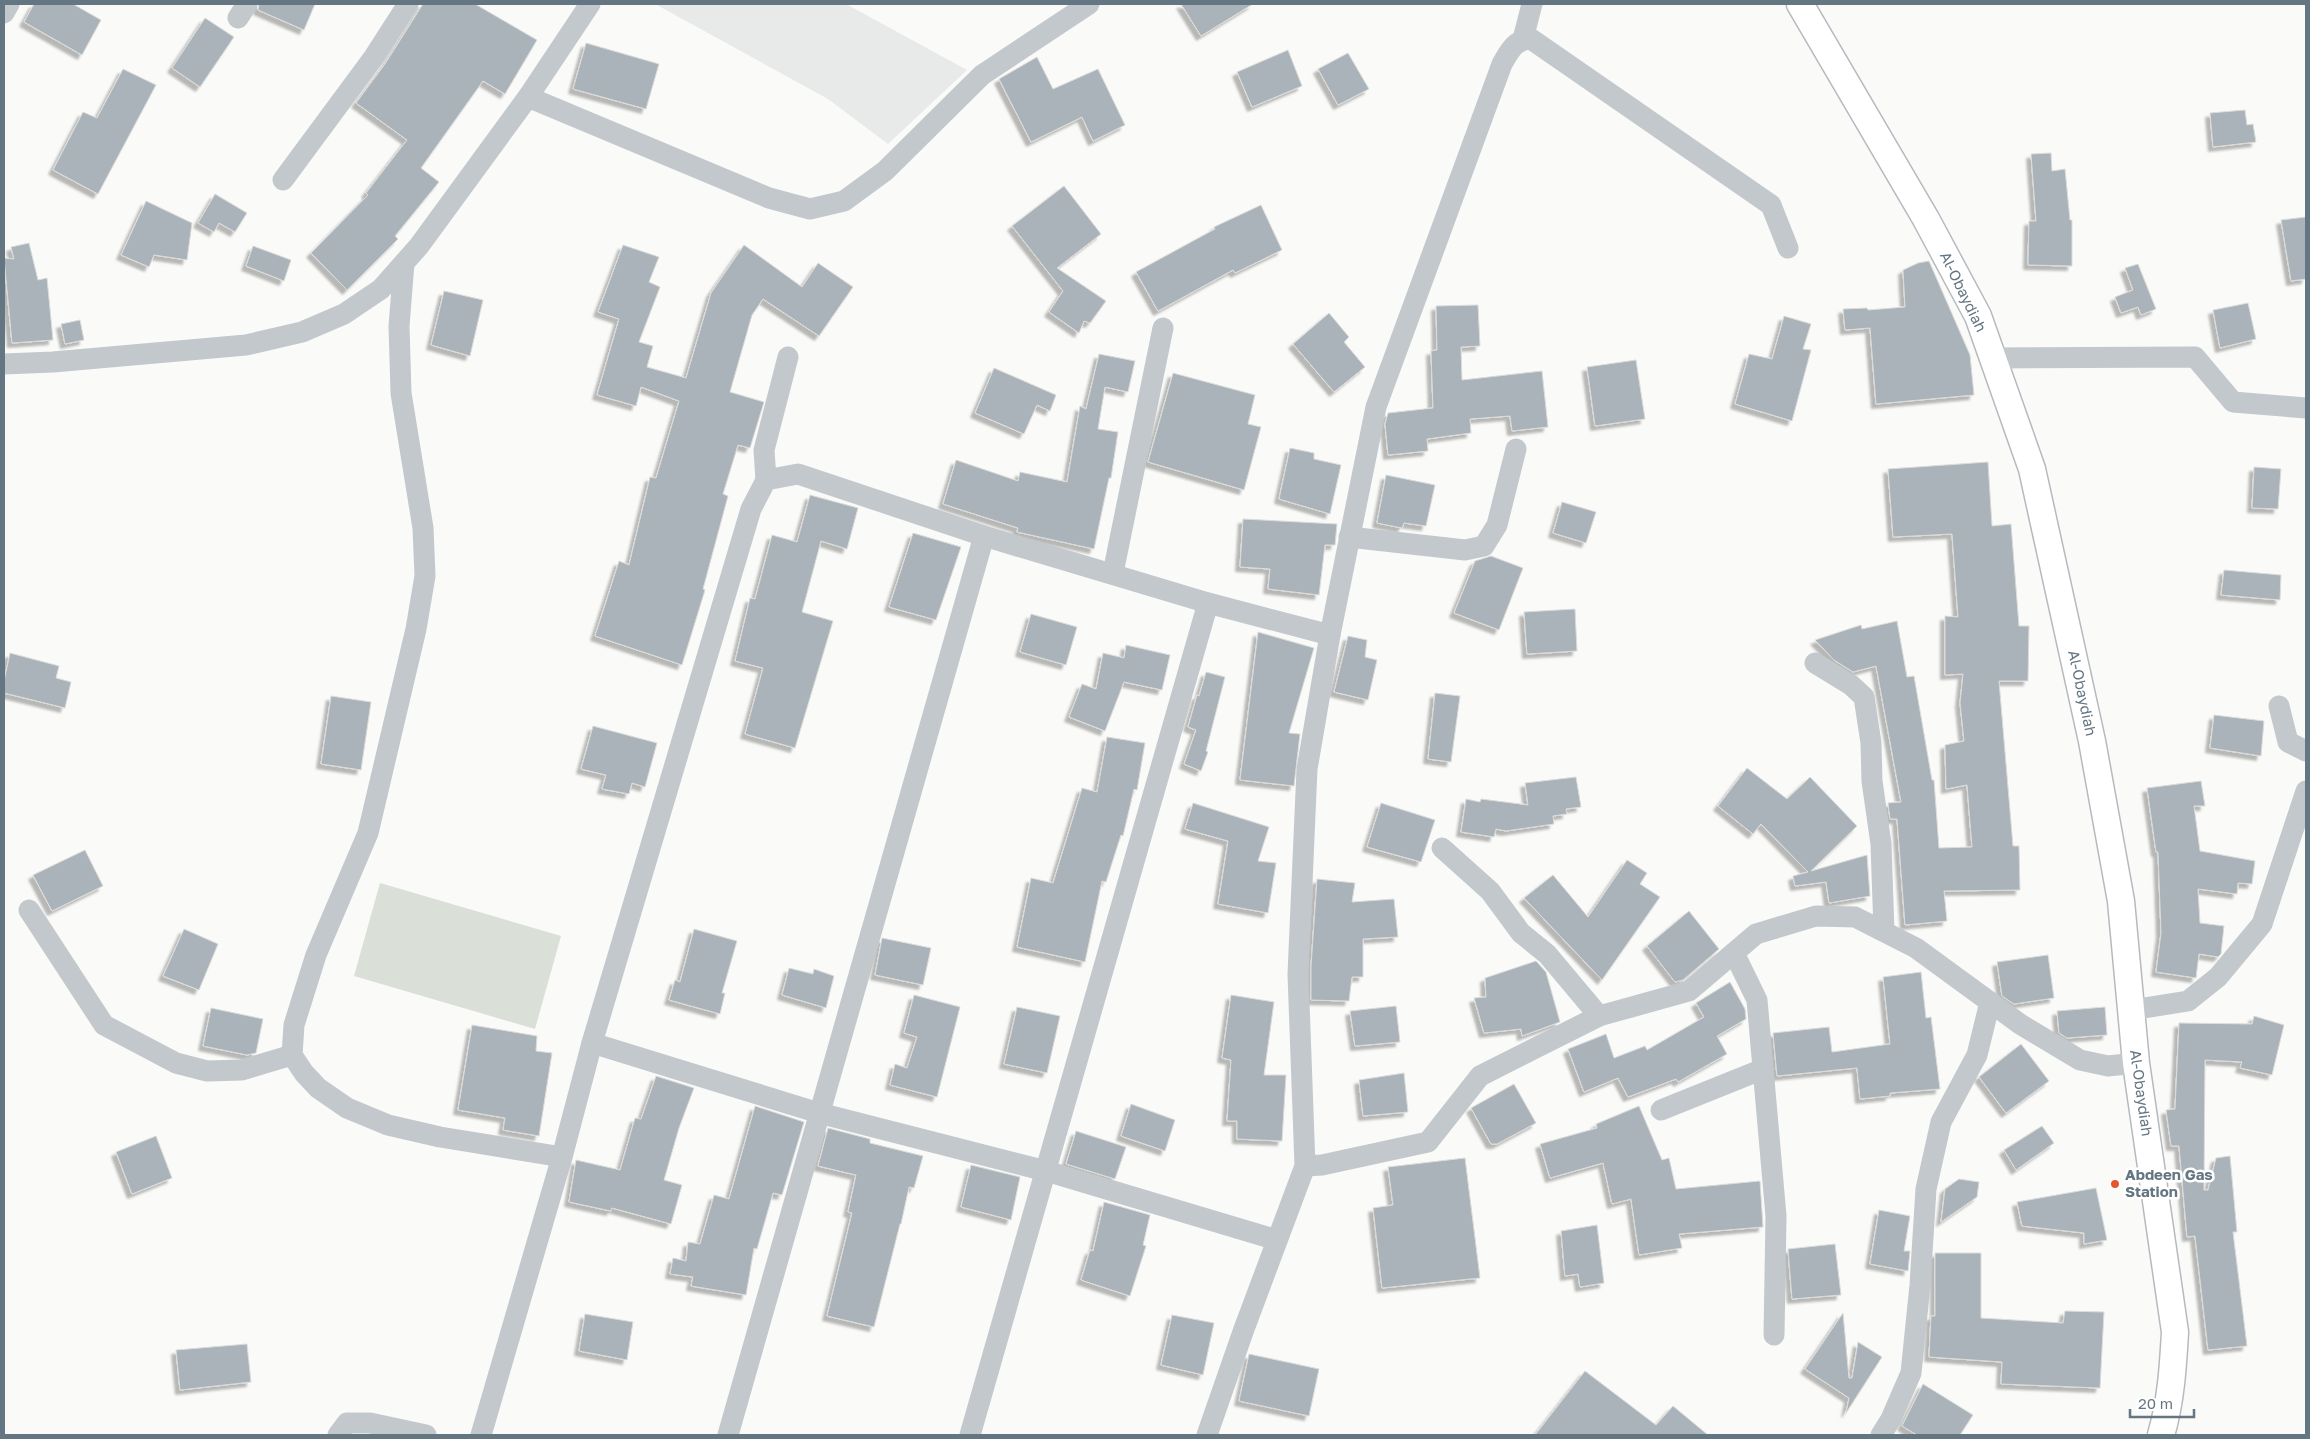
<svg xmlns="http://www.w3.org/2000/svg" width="2310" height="1439" viewBox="0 0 2310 1439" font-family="'Golos Text',sans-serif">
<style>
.built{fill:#e8e9e9}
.green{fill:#dadfd7}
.building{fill:#aab3b9;stroke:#dcdcda;filter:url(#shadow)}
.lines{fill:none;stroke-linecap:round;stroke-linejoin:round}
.major-casing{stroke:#b5babe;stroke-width:29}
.minor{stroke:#c3c8cc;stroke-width:21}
.major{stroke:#fff;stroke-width:26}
.poi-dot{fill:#e4572e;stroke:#fff;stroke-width:2}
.labels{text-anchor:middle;stroke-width:5;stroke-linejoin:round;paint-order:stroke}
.street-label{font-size:15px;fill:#657683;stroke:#fff}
.poi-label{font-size:15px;font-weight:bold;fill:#657683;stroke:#fff;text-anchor:start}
</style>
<defs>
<filter id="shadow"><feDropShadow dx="-4.5" dy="4.5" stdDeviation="1" flood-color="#0004"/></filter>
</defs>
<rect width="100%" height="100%" fill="#fafaf8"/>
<path class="built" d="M655 4H846L967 70 888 144 828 99Z"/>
<path class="green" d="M380 883 561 936 535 1029 354 976Z"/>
<g class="building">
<path d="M34 4H73L101 20 82 55 24 22Z"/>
<path d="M259 4H315L304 30 258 10Z"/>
<path d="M423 4H475L537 40 505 94 483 81 421 168 439 182 395 236 398 239 347 290 311 253 368 195 366 193 407 140 356 103 385 64Z"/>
<path d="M1181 4H1253L1201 36Z"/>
<path d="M205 18 234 37 200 87 172 68Z"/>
<path d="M586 43 659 64 646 109 573 89Z"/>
<path d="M1288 50 1302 86 1252 107 1237 72Z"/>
<path d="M1348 53 1369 89 1338 105 1318 69Z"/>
<path d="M1037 57 1053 89 1098 69 1125 125 1093 141 1082 117 1031 142 999 79Z"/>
<path d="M123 69 156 85 98 194 53 170 83 112 97 118Z"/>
<path d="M2245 110 2247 125 2253 124 2256 142 2213 147 2210 113Z"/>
<path d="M2051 153 2052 171 2065 169 2070 220H2072V266L2028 265 2029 221H2036L2031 154Z"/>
<path d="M1064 186 1101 234 1057 268 1106 301 1090 323 1084 321 1079 333 1049 312 1063 291 1012 226Z"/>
<path d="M215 194 247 213 235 232 219 223 214 232 198 223Z"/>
<path d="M146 201 192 223 187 260 154 255 149 267 121 255Z"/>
<path d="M1261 205 1282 250 1235 273 1233 270 1158 311 1136 272 1215 229 1214 227Z"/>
<path d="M2306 217V279L2291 281 2281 220Z"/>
<path d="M29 243 38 280 47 278 53 340 12 343 4 258 14 259 11 247Z"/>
<path d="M623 245 659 257 649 282 660 287 639 342 653 346 647 367 686 378 711 293 744 245 802 287 818 263 853 287 819 336 763 299 752 315 730 392 764 402 750 448 738 445 723 494 728 496 703 589 705 590 682 665 595 636 619 561 629 565 650 477 656 478 679 401 641 387 636 406 597 395 619 319 598 312Z"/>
<path d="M253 246 291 260 284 281 246 266Z"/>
<path d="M1929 261 1970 355 1974 395 1876 404 1870 328 1845 330 1843 309 1867 308 1868 310 1905 307 1903 270 1918 263Z"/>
<path d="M2138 264 2156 309 2141 315 2138 307 2121 313 2115 297 2133 290 2125 268Z"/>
<path d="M444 291 483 300 470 356 431 345Z"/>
<path d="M2248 303 2256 339 2220 348 2213 310Z"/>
<path d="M1478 305 1480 346 1461 347 1462 380 1542 371 1548 427 1512 431 1510 416 1470 419 1471 433 1427 439 1428 451 1388 455 1385 424 1388 413 1433 408 1431 351 1437 350 1436 306Z"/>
<path d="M1329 313 1349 337 1344 342 1365 367 1334 392 1293 344Z"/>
<path d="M1784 316 1811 324 1803 349 1811 350 1792 421 1735 404 1749 354 1772 359Z"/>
<path d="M80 320 84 340 65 344 61 324Z"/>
<path d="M1099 354 1135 361 1128 392 1105 387 1098 429 1118 432 1111 478H1109L1094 549 1017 532 1018 528 943 504 956 460 1018 481 1020 472 1067 482 1080 406 1086 409Z"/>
<path d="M1636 360 1645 419 1595 426 1587 367Z"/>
<path d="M994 368 1056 395 1050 411 1037 405 1024 434 975 413Z"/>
<path d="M1173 373 1255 395 1248 424 1261 427 1244 490 1148 462Z"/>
<path d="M1290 448 1314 453V459L1341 465 1330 514 1279 499Z"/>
<path d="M1988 462 1992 526 2011 524 2019 626H2029L2028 681H1999L2013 846H2019L2020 890 1944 891 1947 921 1905 925 1897 819H1890L1888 803 1901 802 1876 666 1853 672 1834 660 1815 640 1861 625 1862 629 1897 621 1907 677 1914 676 1932 780H1934L1939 848 1972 847 1967 785 1946 789 1945 745 1964 741 1960 703 1963 674 1945 675V616L1958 617 1952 534 1893 537 1888 469Z"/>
<path d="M2254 467 2281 469 2278 509 2252 508Z"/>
<path d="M1386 475 1435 485 1426 526 1404 523 1402 528 1377 523Z"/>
<path d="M810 495 858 508 847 549 821 541 802 612 833 621 795 748 745 734 763 668 735 661 750 598 755 599 772 535 797 542Z"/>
<path d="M1562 502 1596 512 1586 543 1553 533Z"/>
<path d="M1243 519 1337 524 1335 545H1325L1319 595 1268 589 1270 569 1240 567Z"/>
<path d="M913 533 961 547 936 620 889 607Z"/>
<path d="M1491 556 1523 568 1499 630 1454 613 1475 561Z"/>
<path d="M2224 570 2281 575 2280 600 2221 595Z"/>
<path d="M1575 609 1577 651 1527 654 1524 612Z"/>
<path d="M1031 614 1077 627 1066 665 1020 652Z"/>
<path d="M1258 632 1314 648 1289 733 1300 734 1294 786 1240 780Z"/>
<path d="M1348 636 1367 640 1365 657 1377 660 1368 700 1334 692Z"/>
<path d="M1126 645 1170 655 1162 690 1124 682 1105 731 1069 717 1082 684 1096 689 1103 653 1124 658Z"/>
<path d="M10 653 59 666 56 678 71 682 65 708 4 693V681Z"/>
<path d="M1206 672 1225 677 1206 751 1208 752 1201 771 1184 764 1196 730 1188 727 1197 695 1199 696Z"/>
<path d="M1435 693 1460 696 1451 762 1428 759Z"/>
<path d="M331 696 371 702 361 770 321 764Z"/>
<path d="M2214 715 2264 721 2261 756 2210 748Z"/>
<path d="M593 726 657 743 645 787 632 783 629 794 602 789 606 775 581 769Z"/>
<path d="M1107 737 1145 743 1137 790 1134 789 1123 836 1121 835 1106 882 1102 881 1085 962 1017 947 1031 878 1053 883 1082 788 1097 792Z"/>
<path d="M1747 768 1787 799 1810 777 1857 826 1811 871 1867 855 1870 896 1829 903 1826 882 1795 886 1793 876 1808 872 1761 824 1753 834 1718 806Z"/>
<path d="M1576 777 1581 807 1566 809 1567 814 1553 816 1554 824 1506 831 1496 829 1494 837 1461 832 1466 799 1480 802 1481 799 1528 805 1525 783Z"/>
<path d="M2201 781 2205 806H2194L2200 851 2255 861 2252 884 2238 883 2237 894 2198 889 2200 923 2224 926 2221 954 2218 957 2199 954 2196 978 2156 972 2161 933 2158 852H2156L2147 788Z"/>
<path d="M1193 803 1269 827 1258 861 1276 863 1268 913 1218 904 1228 841 1185 829Z"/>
<path d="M1381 803 1435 820 1421 862 1367 847Z"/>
<path d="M85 850 103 886 52 911 33 875Z"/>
<path d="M1627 860 1647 873 1640 884 1660 897 1602 980 1524 898 1553 875 1588 917Z"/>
<path d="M1317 879 1355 883 1352 902 1394 899 1398 937 1363 939V977H1352L1349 1001 1311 1000V966Z"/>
<path d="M1689 911 1719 949 1683 980 1675 982 1647 946Z"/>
<path d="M184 929 218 944 199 990 163 976Z"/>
<path d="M694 929 737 941 722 993H725L720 1014 669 1000 675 980 680 982Z"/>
<path d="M882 938 931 948 923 985 875 975Z"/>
<path d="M2048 955 2054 998 2014 1004 2002 996 1997 962Z"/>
<path d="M1536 961 1546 972 1560 1022 1522 1036 1521 1029 1484 1033 1474 998 1486 997 1485 978Z"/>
<path d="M789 968 813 974 814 969 834 976 826 1008 782 995Z"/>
<path d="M1921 972 1926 1018 1931 1017 1940 1089 1890 1093V1096L1860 1099 1857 1068 1777 1076 1773 1033 1829 1027 1832 1052 1890 1044 1883 977Z"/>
<path d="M1730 982 1745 1009 1746 1019 1717 1036 1727 1054 1678 1082 1676 1079 1628 1097 1618 1078 1584 1092 1568 1049 1606 1034 1614 1058 1645 1046 1647 1050 1704 1017 1696 1003Z"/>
<path d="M914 995 960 1007 937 1097 890 1085 895 1064 907 1068 917 1037 904 1033Z"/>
<path d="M1231 995 1274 1002 1264 1075H1286L1282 1141 1237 1139V1121H1227L1231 1060 1222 1058Z"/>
<path d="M1396 1006 1400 1042 1355 1046 1350 1011Z"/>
<path d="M1017 1007 1060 1016 1047 1073 1004 1064Z"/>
<path d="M2105 1007 2107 1035 2067 1038 2059 1033 2057 1011Z"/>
<path d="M211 1008 263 1019 256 1053 247 1055 203 1046Z"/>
<path d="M2254 1016 2284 1025 2272 1075 2240 1068 2242 1062 2205 1060 2204 1190H2208L2216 1158 2230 1156 2237 1232H2233L2247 1346 2208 1350 2195 1236 2187 1237 2179 1146H2171L2166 1110 2175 1109 2179 1023 2252 1024Z"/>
<path d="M472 1025 537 1036 536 1051 552 1053 539 1136 503 1130 505 1118 458 1110Z"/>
<path d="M2021 1044 2049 1081 2006 1113 1979 1077Z"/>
<path d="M1404 1073 1408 1112 1363 1116 1359 1080Z"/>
<path d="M656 1076 694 1088 679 1128 664 1180 682 1185 671 1224 612 1208 611 1211 569 1202 576 1160 620 1170 635 1118 641 1119Z"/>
<path d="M1514 1084 1536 1123 1497 1144H1491L1471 1108Z"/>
<path d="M1131 1104 1175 1120 1165 1151 1121 1136Z"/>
<path d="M755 1106 804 1122 782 1195 773 1193 757 1249 754 1248 746 1295 691 1286 693 1277 670 1274 673 1258 686 1261 688 1242 700 1244 714 1195 729 1199Z"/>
<path d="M1639 1106 1662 1160 1669 1158 1676 1189 1760 1181 1763 1227 1679 1234 1682 1248 1639 1255 1631 1199 1612 1204 1603 1163 1550 1178 1540 1144 1597 1128 1596 1124Z"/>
<path d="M2042 1126 2054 1143 2016 1170 2004 1150Z"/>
<path d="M828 1128 870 1139V1143L923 1156 914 1188 909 1187 901 1224H900L874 1327 827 1316 852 1213 848 1212 856 1175 818 1166Z"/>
<path d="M1076 1131 1126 1147 1115 1179 1066 1164Z"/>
<path d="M156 1136 172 1178 132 1194 116 1152Z"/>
<path d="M1465 1158 1480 1278 1382 1288 1373 1208 1393 1205 1388 1167Z"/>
<path d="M971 1165 1020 1177 1011 1220 961 1207Z"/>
<path d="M1959 1179 1979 1182 1977 1197 1941 1222 1945 1189Z"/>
<path d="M2096 1188 2107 1240 2084 1244V1233L2022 1226 2017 1202Z"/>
<path d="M1104 1202 1150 1215 1143 1245 1146 1246 1130 1296 1081 1280 1090 1250 1093 1251Z"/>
<path d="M1879 1210 1910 1216 1904 1251H1910L1908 1271 1870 1264Z"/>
<path d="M1597 1225 1604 1283 1580 1287 1578 1274 1565 1276 1561 1231Z"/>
<path d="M1835 1244 1841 1295 1792 1299 1788 1249Z"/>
<path d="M1935 1253H1981V1318L2063 1323 2065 1311 2104 1312 2100 1388 2001 1384 2002 1362 1929 1357 1931 1316H1935Z"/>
<path d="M1843 1313 1849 1378H1852L1858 1342 1882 1357 1846 1413 1849 1398 1805 1369Z"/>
<path d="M585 1314 633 1322 627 1360 579 1351Z"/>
<path d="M1172 1315 1214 1323 1203 1375 1161 1365Z"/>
<path d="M247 1344 251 1382 180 1390 176 1350Z"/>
<path d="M1249 1354 1319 1369 1309 1416 1239 1401Z"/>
<path d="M1585 1371 1656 1425 1673 1406 1708 1435H1535Z"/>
<path d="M1923 1384 1973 1415 1960 1435H1917L1902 1426Z"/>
</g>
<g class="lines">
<g class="major-casing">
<path id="major" d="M1800 4 1926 219 1978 316 2032 469 2092 741 2121 901 2136 1063 2175 1332C2173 1367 2171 1401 2161 1435"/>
</g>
<g class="minor">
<path d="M4 13 9 4"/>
<path d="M238 18 247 4"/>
<path d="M1523 39 1532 4"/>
<path d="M528 97 769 198 810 209 844 201 885 171 982 75 1089 4"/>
<path d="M283 180 374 57 408 4"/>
<path d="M404 263 399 326 401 393 423 528 425 576 416 629 368 833 316 955 294 1025 292 1055 304 1073 318 1088 347 1108 388 1125 440 1137 562 1157"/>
<path d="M1993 358 2195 357 2233 402 2306 408"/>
<path d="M4 364 53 362 246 345 302 332 344 314 381 289 419 246 528 97 590 4"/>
<path d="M766 480 764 450 788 357"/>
<path d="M1349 537 1465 550 1484 546 1497 525 1516 449"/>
<path d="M1113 573 1163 328"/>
<path d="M1815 663 1851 685 1864 697 1871 743 1872 781 1881 844 1884 931"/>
<path d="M2279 706 2288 742 2306 751"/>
<path d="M1442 848 1490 891 1521 933 1547 954 1599 1016"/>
<path d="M29 910 104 1025 176 1063 207 1071 242 1070 292 1055"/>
<path d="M1734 953 1757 1000 1776 1216 1774 1335"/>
<path d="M2131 1010 2188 1001 2218 977 2262 924 2306 791"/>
<path d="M592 1043 819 1113 1046 1171 1277 1240"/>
<path d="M1661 1110 1763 1069"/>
<path d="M1305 1166 1322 1165 1428 1142 1480 1076 1599 1016 1689 991 1756 934 1816 916 1855 917 1916 948 2020 1024 2080 1060 2108 1066 2136 1063"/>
<path d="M338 1435 347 1423H370L426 1435"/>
<path d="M481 1435 562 1157 592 1043 751 509 766 480 798 474 984 536 1208 603 1330 635"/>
<path d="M728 1435 984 536"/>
<path d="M970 1435 1208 603"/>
<path d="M1207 1435 1244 1329 1305 1166 1298 974 1307 769 1330 635 1376 407 1502 64C1509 52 1515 39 1531 39L1771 205 1788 248"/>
<path d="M1881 1435 1891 1419 1911 1373 1920 1285 1926 1189 1941 1122 1977 1055 1990 1002"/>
</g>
<use href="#major" class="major"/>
</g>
<circle class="poi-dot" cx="2115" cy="1184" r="5"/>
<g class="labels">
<g class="street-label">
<text transform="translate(1963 292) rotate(64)" y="5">Al-Obaydiah</text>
<text transform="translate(2082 693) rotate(78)" y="5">Al-Obaydiah</text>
<text transform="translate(2141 1093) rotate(82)" y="5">Al-Obaydiah</text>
</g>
<g class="poi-label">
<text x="2125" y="1180">Abdeen Gas<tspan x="2125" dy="17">Station</tspan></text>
</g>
</g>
<rect width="2310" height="1439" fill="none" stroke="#657683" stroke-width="10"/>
<path d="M2130 1409v8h64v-8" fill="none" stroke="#657683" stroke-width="2.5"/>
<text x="2138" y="1409" font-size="15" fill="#657683" stroke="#ffffff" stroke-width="4" paint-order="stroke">20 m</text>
</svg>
